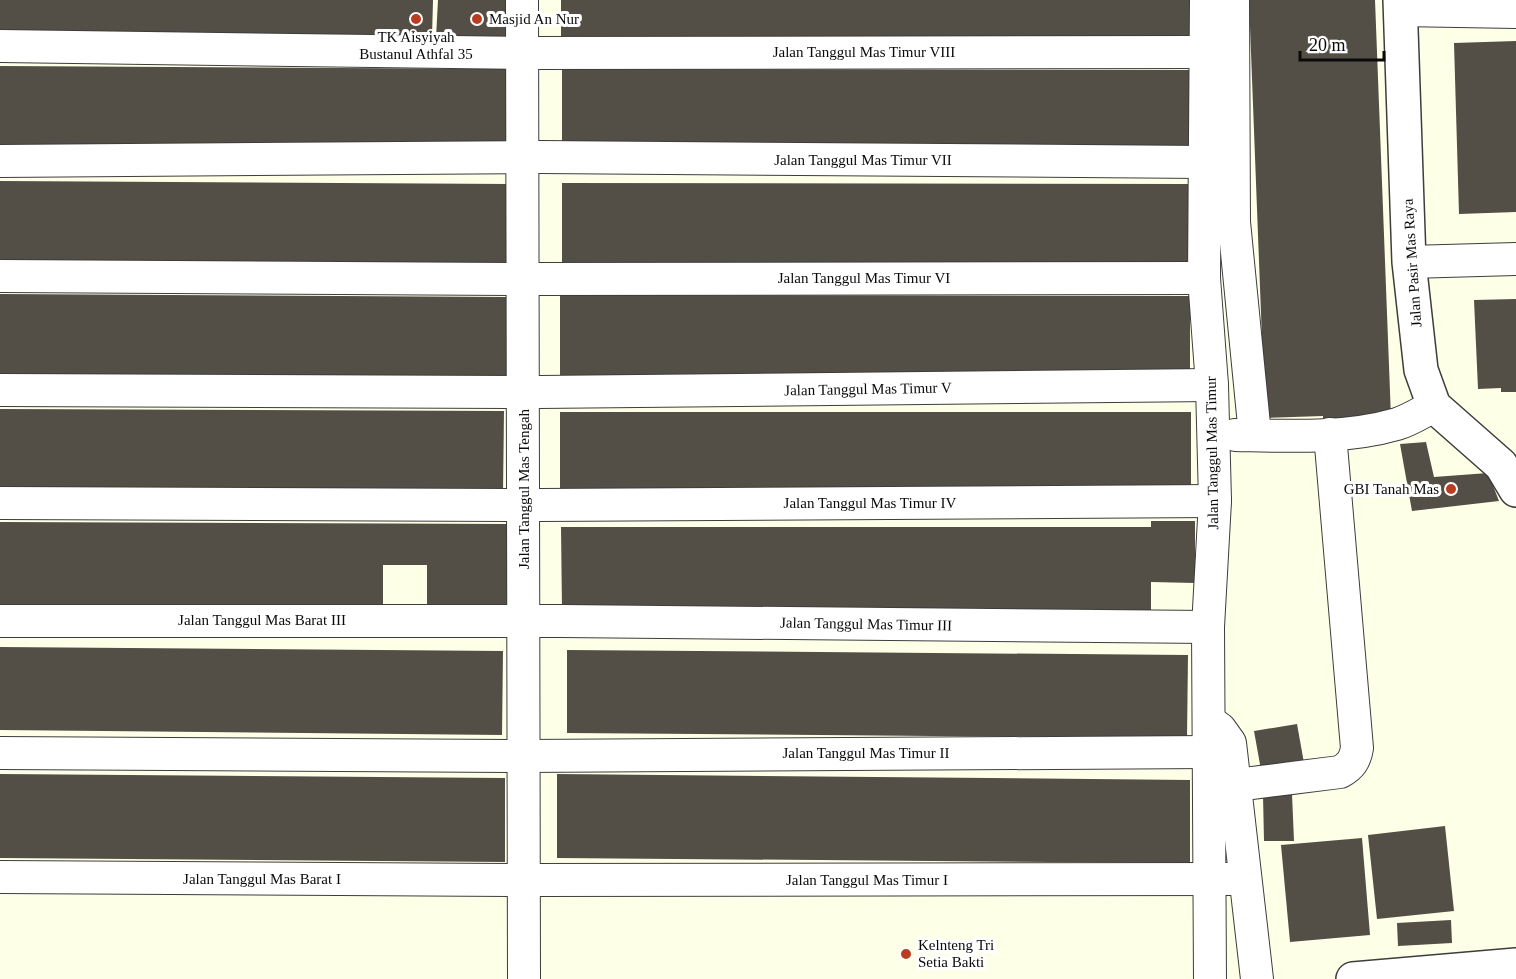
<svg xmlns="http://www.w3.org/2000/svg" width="1516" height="979" viewBox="0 0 1516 979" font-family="Georgia,serif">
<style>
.building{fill:#534e46}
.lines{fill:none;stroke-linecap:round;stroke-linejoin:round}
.minor-casing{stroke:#3d3d3d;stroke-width:34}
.tertiary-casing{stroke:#3d3d3d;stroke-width:36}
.minor{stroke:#fff;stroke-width:32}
.tertiary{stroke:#fff;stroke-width:33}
.poi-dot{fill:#bb3d21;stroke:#fff;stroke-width:2}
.labels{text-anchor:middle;stroke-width:6;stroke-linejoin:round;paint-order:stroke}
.poi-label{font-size:15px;fill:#0a0a0a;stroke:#fff;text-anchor:start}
.street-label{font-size:15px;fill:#0a0a0a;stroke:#fff}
</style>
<rect width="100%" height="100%" fill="#feffe7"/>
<g class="building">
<path d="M0 0H433L432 37 0 31Z"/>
<path d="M438 0H518L516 44 436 38Z"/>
<rect x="561" y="0" width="633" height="39"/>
<path d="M1249 0H1375L1391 418 1323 420V416L1265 418Z"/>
<path d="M1516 41V212L1459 214 1454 43Z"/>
<path d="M0 66 514 69V151L0 148Z"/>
<path d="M562 69 1191 70 1192 152 562 151Z"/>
<path d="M0 181 512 184V266L0 263Z"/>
<path d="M562 183 1190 184V266L562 265Z"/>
<path d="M0 294 507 297V379L0 376Z"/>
<path d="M560 295 1190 296V378H560Z"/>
<path d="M1516 299V392H1501V388L1478 389 1474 300Z"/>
<path d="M0 409 504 411 503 493 0 491Z"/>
<path d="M560 412H1191V495L560 494Z"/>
<path d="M1426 442 1434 477 1488 473 1499 501 1412 511 1400 444Z"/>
<path d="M1151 521H1195V583L1151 582V614L562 611 561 527H1151Z"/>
<path d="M0 522 512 524V612L427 611V565H383V611L0 609Z"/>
<path d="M0 647 503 651 502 735 0 730Z"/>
<path d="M567 650 1188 655 1187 738 567 733Z"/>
<path d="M1297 724 1304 763 1261 770 1254 731Z"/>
<path d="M0 774 505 778V862L0 858Z"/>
<path d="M557 774 1190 780V863L557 858Z"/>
<path d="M1292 794 1294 841H1264L1263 795Z"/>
<path d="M1445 826 1454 911 1377 919 1368 835Z"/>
<path d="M1362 838 1370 935 1290 942 1281 845Z"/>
<path d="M1451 920 1452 943 1398 946 1397 923Z"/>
</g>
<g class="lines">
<g class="minor-casing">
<g id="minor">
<path d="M522 0 524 979"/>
<path d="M1206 0 1204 278 1212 385 1215 501 1208 627 1210 979"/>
<path d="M1233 0 1234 222 1255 435"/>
<path d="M1400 10 1516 12"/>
<path d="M0 46 522 53 1206 52"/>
<path d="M0 161 540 157 1203 162"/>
<path d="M1409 262 1516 259"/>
<path d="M0 276 523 279 1204 278"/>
<path d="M0 390 539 392 1212 385"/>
<path d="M1235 435C1288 436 1345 439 1397 424 1410 420 1422 412 1434 406"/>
<path d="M0 503 539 505 1215 501"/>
<path d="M0 621H561L1208 627"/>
<path d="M1209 721 1220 729 1230 743 1257 979"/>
<path d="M0 753 524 756 1209 752"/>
<path d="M1236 785 1340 772C1351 766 1355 760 1357 748L1330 434"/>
<path d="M0 877 524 880 1245 879"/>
</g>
</g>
<g class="tertiary-casing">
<g id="tertiary">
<path d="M1400 0 1409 262 1421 370 1434 406 1501 465 1516 490"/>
<path d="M1353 979 1516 965"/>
</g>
</g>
<use href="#minor" class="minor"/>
<use href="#tertiary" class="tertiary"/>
</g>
<g class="poi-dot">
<circle cx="416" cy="19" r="6"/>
<circle cx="477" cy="19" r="6"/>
<circle cx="1451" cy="489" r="6"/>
<circle cx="906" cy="954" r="6"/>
</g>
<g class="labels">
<g class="poi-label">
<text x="489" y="24">Masjid An Nur</text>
<text x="416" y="42" text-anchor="middle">TK Aisyiyah<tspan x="416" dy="17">Bustanul Athfal 35</tspan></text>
<text x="1439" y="494" text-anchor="end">GBI Tanah Mas</text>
<text x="918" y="950">Kelnteng Tri<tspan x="918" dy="17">Setia Bakti</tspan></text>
</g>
<g class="street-label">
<text x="864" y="57">Jalan Tanggul Mas Timur VIII</text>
<text x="863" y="165">Jalan Tanggul Mas Timur VII</text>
<text transform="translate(1412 263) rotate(-94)" y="5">Jalan Pasir Mas Raya</text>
<text x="864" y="283">Jalan Tanggul Mas Timur VI</text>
<text transform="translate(868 389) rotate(-1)" y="5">Jalan Tanggul Mas Timur V</text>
<text transform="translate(1212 453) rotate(-91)" y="5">Jalan Tanggul Mas Timur</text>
<text transform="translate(524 489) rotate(-90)" y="5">Jalan Tanggul Mas Tengah</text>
<text x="870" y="508">Jalan Tanggul Mas Timur IV</text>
<text x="262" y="625">Jalan Tanggul Mas Barat III</text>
<text transform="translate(866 624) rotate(1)" y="5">Jalan Tanggul Mas Timur III</text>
<text x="866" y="758">Jalan Tanggul Mas Timur II</text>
<text x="262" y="884">Jalan Tanggul Mas Barat I</text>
<text x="867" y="885">Jalan Tanggul Mas Timur I</text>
</g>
</g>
<path d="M1300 51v9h84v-9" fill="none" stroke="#0a0a0a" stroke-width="3"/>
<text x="1309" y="51" font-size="18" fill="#0a0a0a" stroke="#ffffff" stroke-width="4.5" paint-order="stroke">20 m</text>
</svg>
